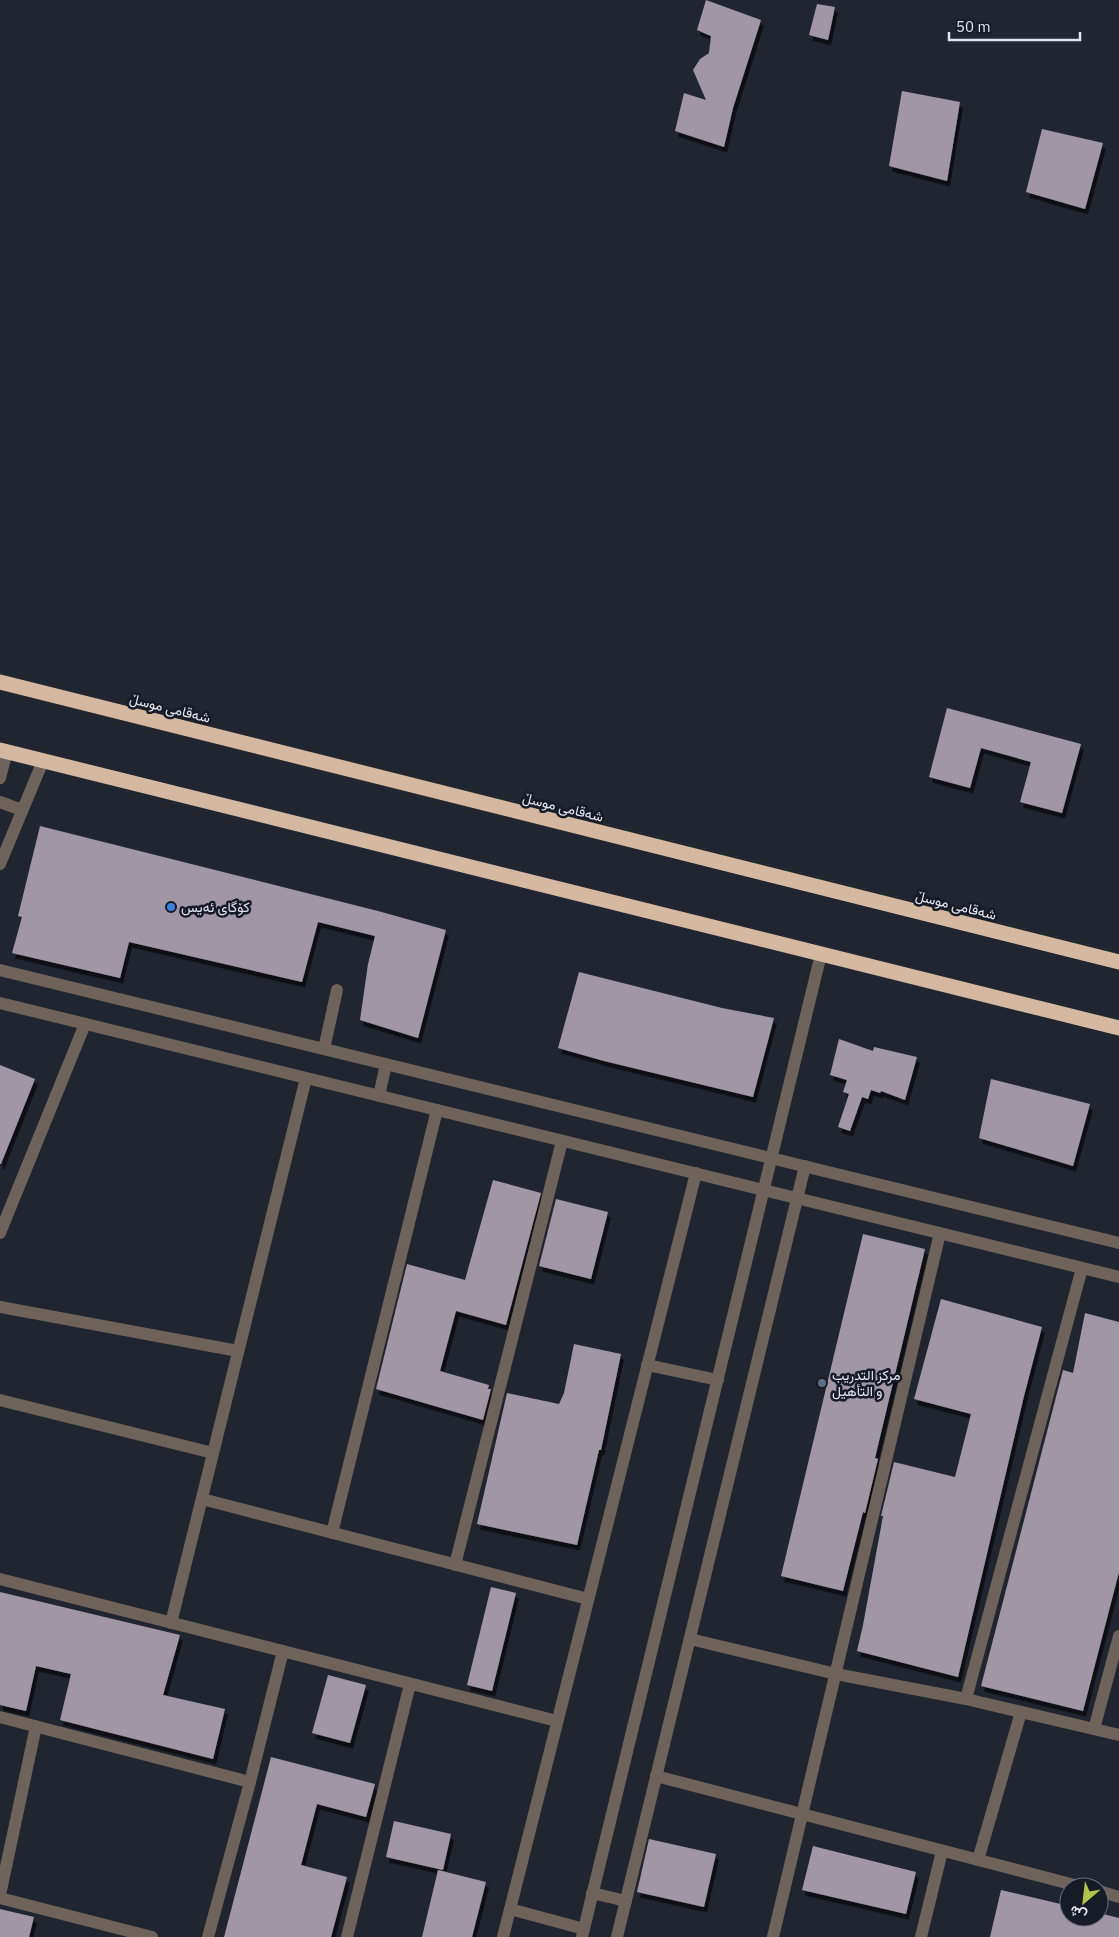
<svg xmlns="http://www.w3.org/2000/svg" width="1119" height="1937" viewBox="0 0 1119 1937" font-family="'IBM Plex Sans',Vazirmatn,sans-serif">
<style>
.building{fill:#a197a4;filter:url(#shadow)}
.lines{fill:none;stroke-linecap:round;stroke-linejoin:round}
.minor{stroke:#6e635a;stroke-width:12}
.highway{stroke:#d4b8a2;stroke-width:15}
.shop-dot{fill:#3f7fe0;stroke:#171b26;stroke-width:2}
.service-dot{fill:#5c6f8a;stroke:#171b26;stroke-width:2}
.labels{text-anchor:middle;stroke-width:5;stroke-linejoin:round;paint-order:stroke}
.street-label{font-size:14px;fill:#e3e6ee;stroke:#171b26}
.poi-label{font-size:14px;fill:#e3e6ee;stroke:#171b26;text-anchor:start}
</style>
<defs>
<filter id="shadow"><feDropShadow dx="3" dy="5.5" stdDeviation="0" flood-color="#0009"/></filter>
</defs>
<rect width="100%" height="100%" fill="#202530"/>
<g class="building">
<path d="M706 0 761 20 733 108 724 147 675 131 684 93 706 100 693 70 700 59 709 53 711 36 697 30Z"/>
<path d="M817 4 835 7 828 40 809 35Z"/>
<path d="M902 91 960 102 947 181 889 166Z"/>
<path d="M1042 129 1103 143 1085 209 1026 192Z"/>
<path d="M947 708 1081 744 1062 813 1020 802 1031 762 981 748 970 788 929 777Z"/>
<path d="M40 826 378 911 446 930 418 1038 360 1020 368 964 375 936 318 922 302 982 129 942 120 978 12 953 22 917 18 916Z"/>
<path d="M579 972 722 1008 774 1018 753 1097 604 1061 558 1048Z"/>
<path d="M839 1039 873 1051 874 1047 917 1057 905 1100 881 1091 880 1093 871 1090 868 1099 862 1097 850 1131 838 1127 849 1094 843 1092 847 1080 830 1075Z"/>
<path d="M0 1065 35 1079 1 1164H0Z"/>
<path d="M991 1079 1090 1104 1073 1166 979 1138Z"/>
<path d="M493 1180 541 1193 506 1325 456 1311 440 1371 489 1385 488 1389H491L483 1420 376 1389 407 1264 465 1280Z"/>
<path d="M556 1199 608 1212 591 1279 539 1266Z"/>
<path d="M863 1234 925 1249 875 1458 878 1459 865 1513 863 1512 843 1591 781 1576Z"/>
<path d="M941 1299 1042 1327 1024 1396 958 1677 857 1651 863 1625 883 1516H881L894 1462 955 1477 971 1414 914 1399Z"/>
<path d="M1085 1313 1119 1322V1572L1083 1711 981 1686 1063 1370 1073 1373Z"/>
<path d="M574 1344 621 1354 601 1450H599L577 1545 477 1524 507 1393 559 1404 564 1393Z"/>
<path d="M491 1587 516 1593 492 1691 467 1685Z"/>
<path d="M0 1592 180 1635 163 1695 225 1709 213 1759 60 1720 71 1674 36 1666 26 1711 0 1705Z"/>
<path d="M328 1675 366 1685 350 1743 312 1733Z"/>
<path d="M271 1757 375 1784 366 1817 317 1804 301 1865 347 1877 331 1937H224Z"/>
<path d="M394 1821 451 1834 443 1870 386 1857Z"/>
<path d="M649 1839 716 1854 704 1907 637 1892Z"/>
<path d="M813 1846 916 1872 906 1914 802 1890Z"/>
<path d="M438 1870 486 1882 472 1937H422Z"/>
<path d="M1001 1890 1069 1906V1917H1099V1913L1119 1918V1937H990Z"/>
<path d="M0 1909 34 1917 29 1937H0Z"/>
</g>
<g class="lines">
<g class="minor">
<path d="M0 778 7 751"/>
<path d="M0 802 22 810"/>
<path d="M0 864 43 761"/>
<path d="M0 970 1119 1243"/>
<path d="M0 1003 1119 1277"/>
<path d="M324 1049 337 990"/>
<path d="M379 1096 386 1064"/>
<path d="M0 1233 85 1024"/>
<path d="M0 1307 238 1351"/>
<path d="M647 1365 718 1380"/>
<path d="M0 1400 213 1453"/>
<path d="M202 1499 588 1599"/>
<path d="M332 1533 437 1110"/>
<path d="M455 1565 562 1141"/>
<path d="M0 1579 557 1721"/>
<path d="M171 1623 306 1078"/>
<path d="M690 1639 836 1674 966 1699 1119 1735"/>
<path d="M966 1699 1082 1268"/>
<path d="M0 1717 250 1782"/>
<path d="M1094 1729 1119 1636"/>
<path d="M656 1776 1082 1887"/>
<path d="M978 1860 1021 1712"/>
<path d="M1099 1891 1119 1897"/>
<path d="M592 1893 626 1901"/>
<path d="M0 1895 36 1726"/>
<path d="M0 1898 152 1937"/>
<path d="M510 1909 584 1929"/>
<path d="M208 1937 250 1782 283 1651"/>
<path d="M347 1937 410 1684"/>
<path d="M503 1937 696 1173"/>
<path d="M582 1937 821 954"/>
<path d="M617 1937 805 1166"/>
<path d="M773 1937 940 1233"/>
<path d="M921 1937 942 1851"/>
</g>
<g class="highway">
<path d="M0 682 1119 962"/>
<path d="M0 750 1119 1028"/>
</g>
</g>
<circle class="shop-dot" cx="171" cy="907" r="5"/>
<circle class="service-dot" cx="822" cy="1383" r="5"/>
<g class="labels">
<g class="street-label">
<text transform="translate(170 708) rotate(14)" y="5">شەقامی موسڵ</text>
<text transform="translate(563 807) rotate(14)" y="5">شەقامی موسڵ</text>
<text transform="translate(956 905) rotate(14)" y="5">شەقامی موسڵ</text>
</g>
<g class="poi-label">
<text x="181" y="912">کۆگای ئەیس</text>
<text x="832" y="1380">مركز التدريب<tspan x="832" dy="16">و التأهيل</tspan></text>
</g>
</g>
<g transform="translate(1084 1902) rotate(208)"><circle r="24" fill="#171b26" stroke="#696c76"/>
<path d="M0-4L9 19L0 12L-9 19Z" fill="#b2c34c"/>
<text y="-8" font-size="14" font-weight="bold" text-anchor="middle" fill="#e3e6ee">ش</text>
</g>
<path d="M949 32v8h131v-8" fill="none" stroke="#e3e6ee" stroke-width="2.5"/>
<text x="956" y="32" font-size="15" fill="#e3e6ee" stroke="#171b26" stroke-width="4" paint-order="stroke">50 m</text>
</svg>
